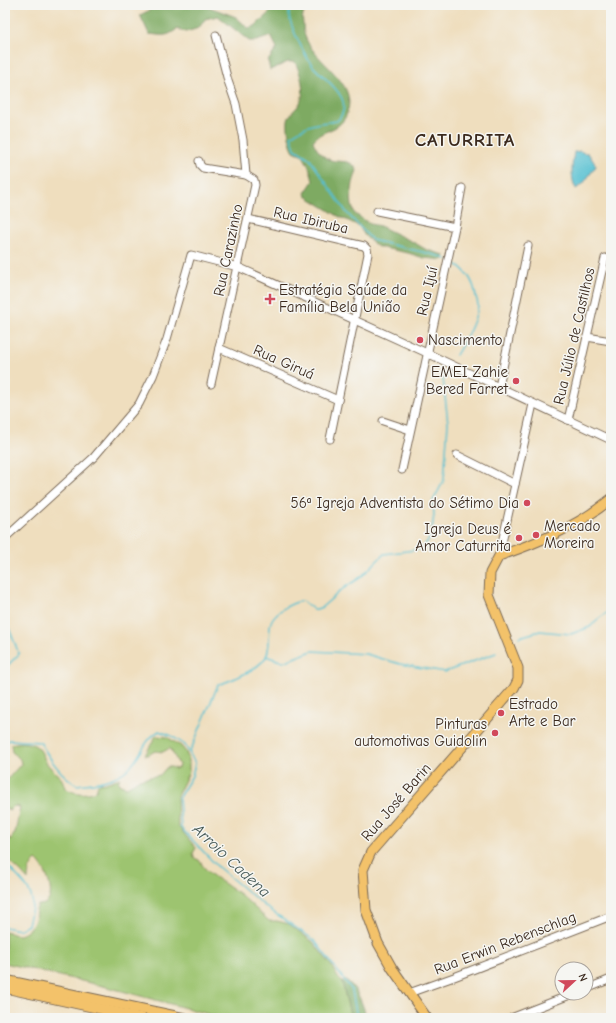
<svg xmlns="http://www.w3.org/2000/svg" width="616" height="1023" viewBox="0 0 616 1023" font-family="'Comic Neue',sans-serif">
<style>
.green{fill:#9dc46f;stroke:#6c7746}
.forest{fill:#7eaa62;stroke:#5c6a40}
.water{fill:#55c0d1;stroke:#487578}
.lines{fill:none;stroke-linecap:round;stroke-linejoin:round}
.stream{stroke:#55c0d1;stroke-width:1.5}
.minor-casing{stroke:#7a6956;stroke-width:9}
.major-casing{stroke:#7a6956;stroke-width:11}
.minor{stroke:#fff;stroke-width:7}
.major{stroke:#f3c26a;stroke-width:9}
.poi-dot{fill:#d1495b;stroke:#f6f6f2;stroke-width:1.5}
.labels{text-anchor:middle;stroke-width:3;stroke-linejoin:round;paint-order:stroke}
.street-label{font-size:15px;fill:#3b2a1e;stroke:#f6f6f2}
.poi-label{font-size:15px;fill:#3b2a1e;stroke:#f6f6f2;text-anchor:start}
.water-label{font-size:16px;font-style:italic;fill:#435754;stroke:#f6f6f2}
.district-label{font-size:19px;font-weight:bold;letter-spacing:1px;fill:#3b2a1e;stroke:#f6f6f2}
</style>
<rect width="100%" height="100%" fill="#f6f6f2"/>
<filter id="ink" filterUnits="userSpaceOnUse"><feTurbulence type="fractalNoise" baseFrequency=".025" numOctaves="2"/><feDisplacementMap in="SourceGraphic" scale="8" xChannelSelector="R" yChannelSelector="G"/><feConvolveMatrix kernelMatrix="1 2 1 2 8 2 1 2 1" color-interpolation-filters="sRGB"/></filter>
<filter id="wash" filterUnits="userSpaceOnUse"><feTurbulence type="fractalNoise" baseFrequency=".012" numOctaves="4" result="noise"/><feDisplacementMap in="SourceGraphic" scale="16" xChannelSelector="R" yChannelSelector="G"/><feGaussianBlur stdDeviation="0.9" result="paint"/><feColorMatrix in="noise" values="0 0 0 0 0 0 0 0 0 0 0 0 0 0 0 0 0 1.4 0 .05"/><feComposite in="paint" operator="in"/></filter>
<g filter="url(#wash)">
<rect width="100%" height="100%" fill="#efdebe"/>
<path class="green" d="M156 736 167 737 181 746 186 752 189 760V772L177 796 178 826 196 848 193 853 194 858 199 860C210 879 226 882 242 896 251 904 260 913 269 921H277L289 924 313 942 331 965 338 978 342 982 351 1018H223L107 987 5 963V931C9 932 14 935 18 935 25 935 33 927 35 920 36 915 35 910 38 905 61 906 47 868 36 860 30 865 28 872 28 880L21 872 5 857V830L10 840 15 833 20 807 14 806 10 810 5 808V782L21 764 20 759 12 752 11 744C19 742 34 741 40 750 44 756 45 763 51 768 58 777 62 775 65 788 74 794 86 795 96 791L98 784 106 783 120 778 118 782 120 785 127 787 140 779 160 775 167 767H171L175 769 178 768 179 765 170 748 163 752 155 751 148 755H145Z"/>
<g class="forest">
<path d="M153 5H204L236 17 248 28 255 26 271 11 272 5H310C308 8 304 12 303 15 302 18 303 22 303 24 302 61 363 77 346 116 339 132 321 129 313 141 316 150 325 160 335 161 346 162 351 160 357 170L353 183 351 197 352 206 355 214 370 224 380 226 413 242 427 250 444 255 443 260 424 258 408 253 378 247 365 236 359 226 338 216 306 196 305 193 313 181C311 173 308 162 302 155 300 153 297 153 294 151 290 146 287 128 288 121 289 114 294 111 298 106 307 94 301 74 295 62H288L270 70 268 61 277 48 271 36 257 41H249L218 16 205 19 199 28 186 32 177 29C166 38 161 35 149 34L140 15 150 10Z"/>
<path d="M345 979C358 989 362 1003 367 1018H351L342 982Z"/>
</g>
<path class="water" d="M580 151 584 153H588L594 162 596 166 583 184 576 189C570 178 572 164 574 152Z"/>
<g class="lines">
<g class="stream">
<path d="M291 5C290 8 289 11 289 14 289 24 305 56 312 65 324 80 358 99 337 121 317 123 307 124 291 136L295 149 309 158 347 213 372 240 439 256 446 259"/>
<path d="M450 261C465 268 474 281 476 297 477 300 478 304 478 306 475 324 464 341 456 355"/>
<path d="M5 618 19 654 5 668"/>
<path d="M519 637 540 631 571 634 590 627 598 619 611 610"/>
<path d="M266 656 283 662 312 651 366 654 400 664 445 672 496 653"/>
<path d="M5 742 10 740 40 742C50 759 60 775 77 785 95 783 116 781 130 767 141 756 144 740 159 731L172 736 185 745 195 763 192 776 179 797 181 828 218 867 266 907 314 940 352 990 357 1018"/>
<path d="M190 752 218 685C232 680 258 670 266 657 270 649 269 634 270 626 271 613 292 602 303 601L314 610 322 607 344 588 361 577 384 554 422 549 431 536 434 515 433 501 444 480 448 423 443 378"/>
<path d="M5 863C14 874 29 885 32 899 34 907 29 917 28 925L19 930 5 927"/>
</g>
</g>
</g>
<g filter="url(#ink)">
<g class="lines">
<g class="minor-casing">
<g id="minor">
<path d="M216 35 228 81 236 104 243 140 246 175"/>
<path d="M199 161 200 165 203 168 246 175 254 180 255 185 211 384"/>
<path d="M377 211 455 227"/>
<path d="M248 219 364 246 367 249 368 254 330 439"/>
<path d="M587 337 611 341"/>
<path d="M219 348 338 400"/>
<path d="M499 387 528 246"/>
<path d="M568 420 605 258"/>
<path d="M383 421 410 430"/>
<path d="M457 455 515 484"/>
<path d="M402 470 455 227 462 188"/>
<path d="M5 538 94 457 139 404 153 376 167 339 191 255 238 267 427 353 611 440"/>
<path d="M499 556 533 404"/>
<path d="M586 989 611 979"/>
<path d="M409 993 454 977 611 916"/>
<path d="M511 1018 575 993"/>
</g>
</g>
<g class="major-casing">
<g id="major">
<path d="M5 980 185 1018"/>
<path d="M5 988 142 1018"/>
<path d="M427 1018 392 968 378 943 366 910 363 870 371 852 514 688 518 680V668L489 595 490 573 499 556C539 542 577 527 611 499"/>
</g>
</g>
<use href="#minor" class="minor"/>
<use href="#major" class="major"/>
</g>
</g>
<g class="poi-dot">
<path d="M268 293h4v4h4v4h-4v4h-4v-4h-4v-4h4z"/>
<circle cx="420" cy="340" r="4"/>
<circle cx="516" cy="381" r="4"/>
<circle cx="527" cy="503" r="4"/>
<circle cx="536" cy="535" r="4"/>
<circle cx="519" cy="538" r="4"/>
<circle cx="501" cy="713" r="4"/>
<circle cx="495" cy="733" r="4"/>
</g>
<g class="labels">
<g class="street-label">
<text transform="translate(311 220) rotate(13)" y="5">Rua Ibiruba</text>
<text transform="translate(228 250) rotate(-78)" y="5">Rua Carazinho</text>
<text transform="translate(427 291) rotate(-77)" y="5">Rua Ijuí</text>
<text transform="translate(574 336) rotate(-77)" y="5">Rua Júlio de Castilhos</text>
<text transform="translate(284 362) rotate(24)" y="5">Rua Giruá</text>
<text transform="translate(396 802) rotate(-49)" y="5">Rua José Barin</text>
<text transform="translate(505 943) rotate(-21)" y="5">Rua Erwin Rebenschlag</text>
</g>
<g class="poi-label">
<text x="279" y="295">Estratégia Saúde da<tspan x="279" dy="17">Família Bela União</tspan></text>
<text x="428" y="345">Nascimento</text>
<text x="508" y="377" text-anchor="end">EMEI Zahie<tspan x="508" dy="17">Bered Farret</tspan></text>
<text x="519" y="508" text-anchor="end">56ª Igreja Adventista do Sétimo Dia</text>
<text x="544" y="531">Mercado<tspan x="544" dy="17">Moreira</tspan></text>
<text x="511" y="534" text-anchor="end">Igreja Deus é<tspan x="511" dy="17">Amor Caturrita</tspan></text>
<text x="509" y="709">Estrado<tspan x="509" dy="17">Arte e Bar</tspan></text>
<text x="487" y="729" text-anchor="end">Pinturas<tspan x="487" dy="17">automotivas Guidolin</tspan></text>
</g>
<g class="water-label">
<text transform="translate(232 860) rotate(43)" y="6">Arroio Cadena</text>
</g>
<g class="district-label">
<text x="465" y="146">CATURRITA</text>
</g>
</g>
<rect width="616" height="1023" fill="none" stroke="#f6f6f2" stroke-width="20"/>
<g transform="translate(574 981) rotate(68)"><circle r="19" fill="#f6f6f2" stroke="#aba49d"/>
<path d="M0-3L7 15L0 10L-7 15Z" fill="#d1495b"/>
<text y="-6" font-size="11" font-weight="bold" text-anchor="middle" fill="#3b2a1e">N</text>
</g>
</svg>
